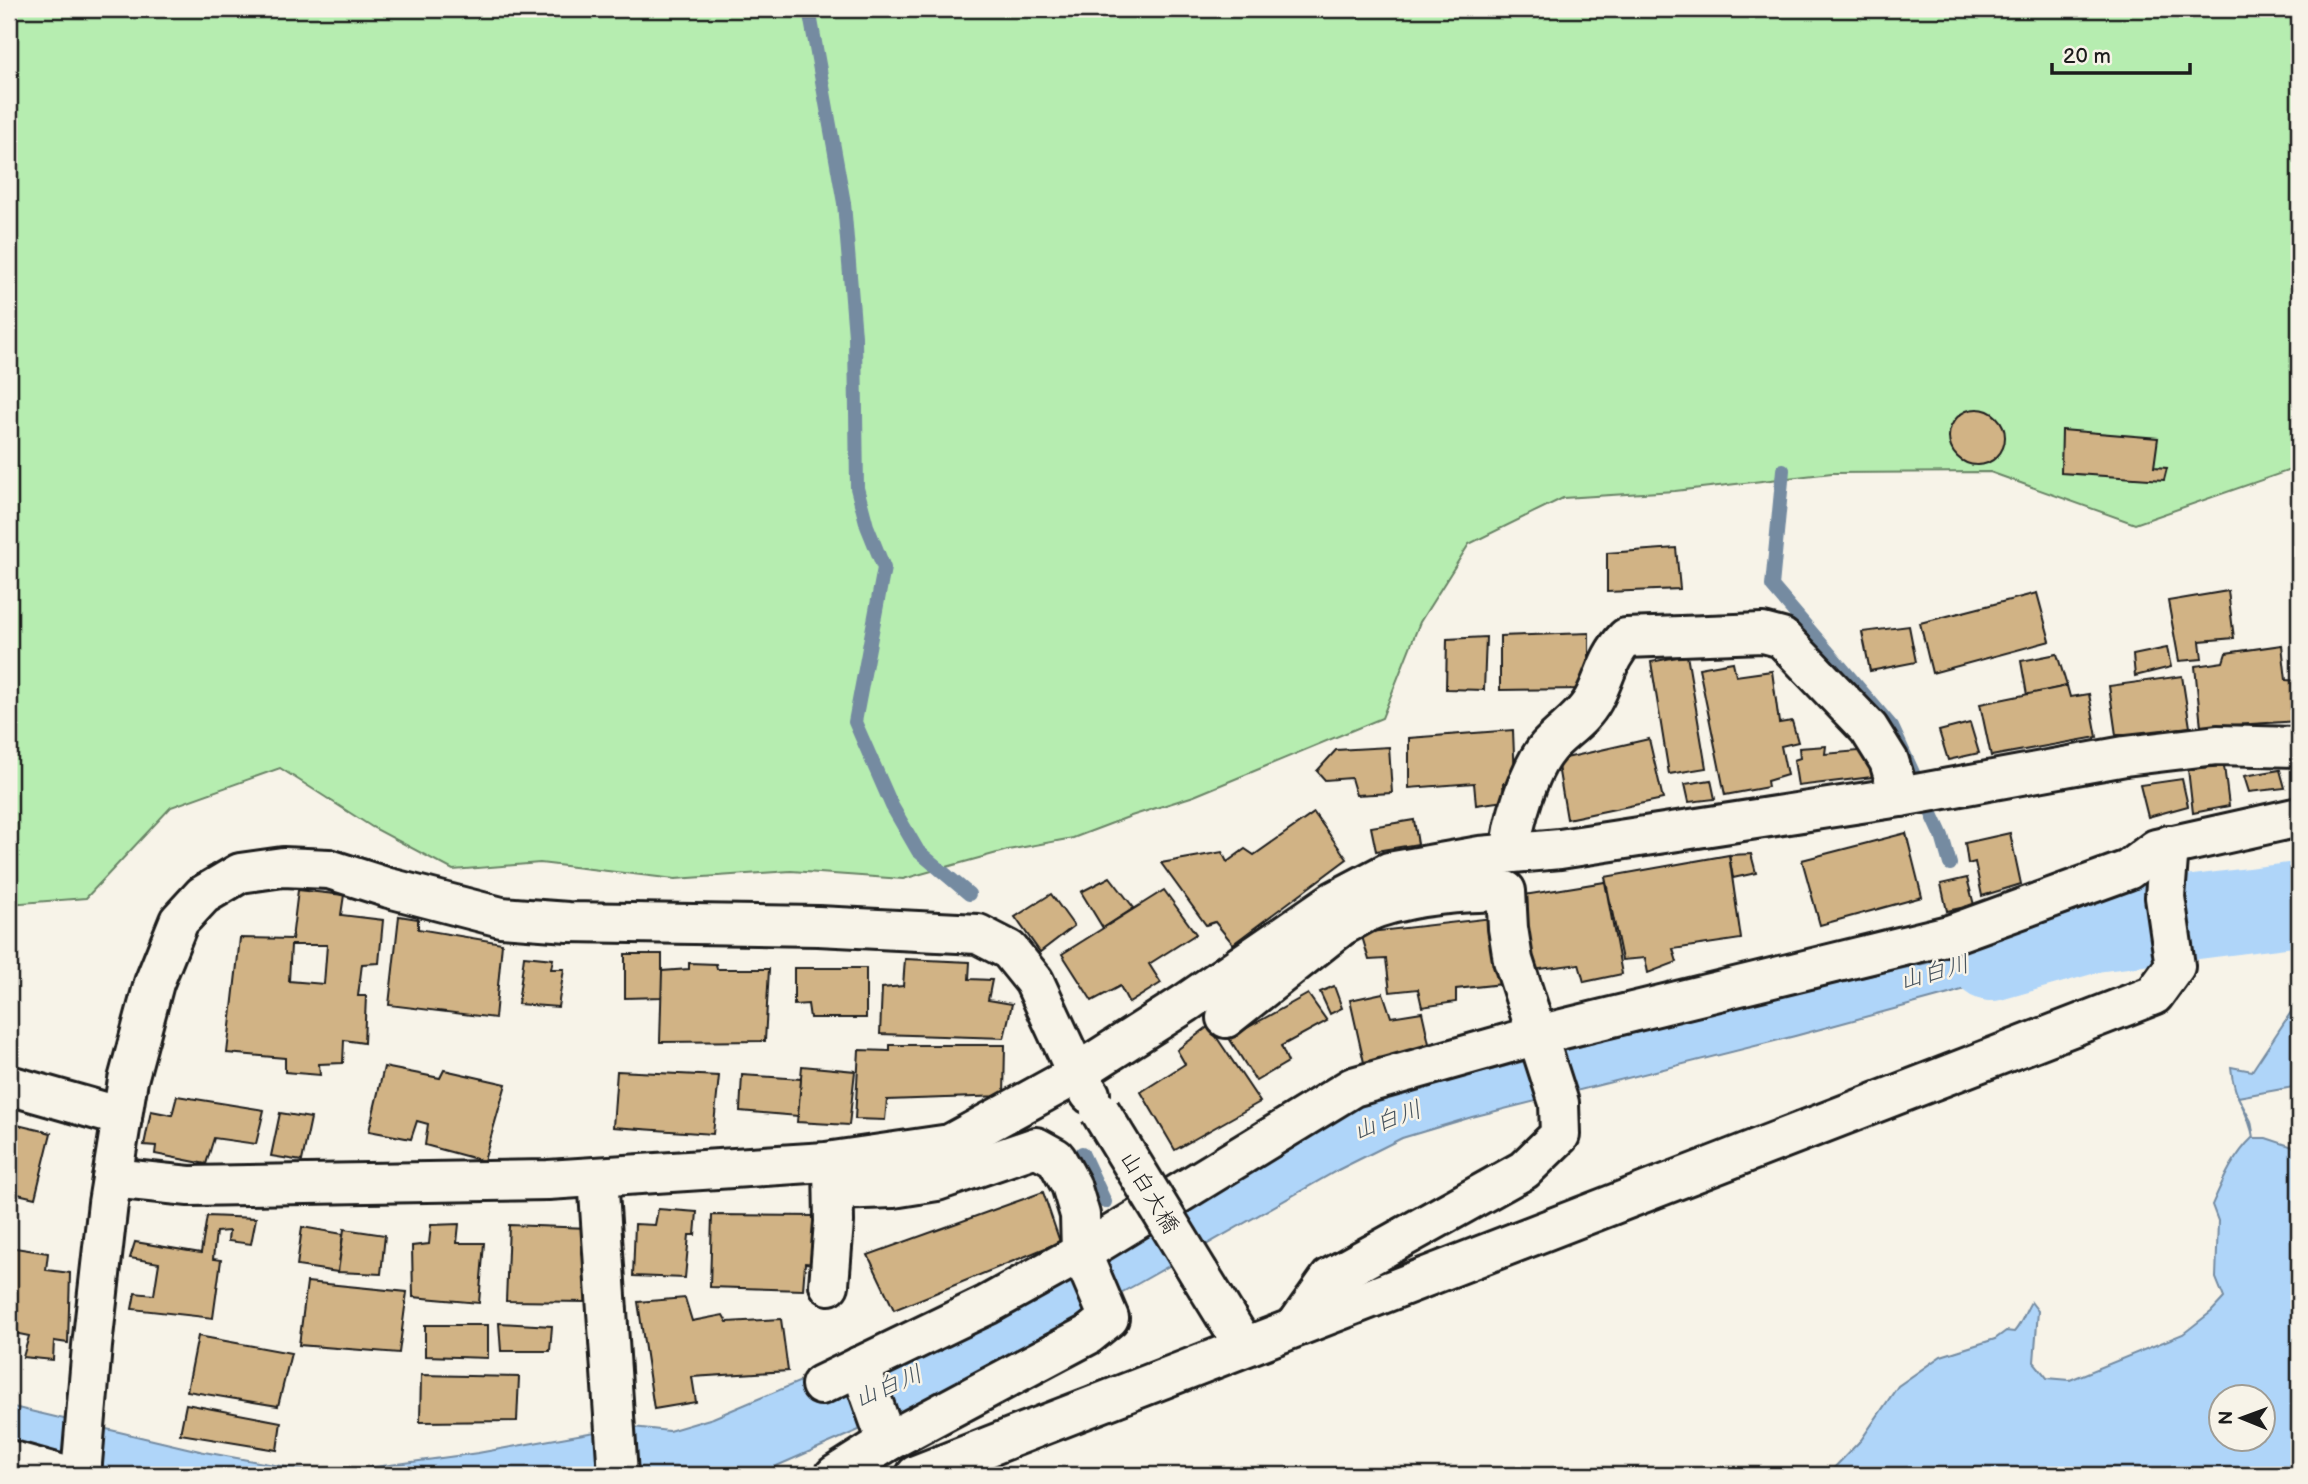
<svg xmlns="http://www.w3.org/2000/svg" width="2308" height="1484" viewBox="0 0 2308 1484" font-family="'Balsamiq Sans','Klee One',sans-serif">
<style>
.green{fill:#b6edb0;stroke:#698466;stroke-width:2}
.water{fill:#afd5f9;stroke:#748ba1;stroke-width:2;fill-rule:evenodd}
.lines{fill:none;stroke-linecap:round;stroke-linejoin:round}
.stream{stroke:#748ba1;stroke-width:14}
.river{stroke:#afd5f9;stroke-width:84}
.building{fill:#d1b385;stroke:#1c1c1c;stroke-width:2;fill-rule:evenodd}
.street-casing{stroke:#1c1c1c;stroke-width:44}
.street{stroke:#f7f3e8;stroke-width:38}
.street-bridge-casing{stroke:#1c1c1c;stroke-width:44;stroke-linecap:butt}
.street-bridge{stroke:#f7f3e8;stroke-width:38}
.labels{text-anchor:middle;stroke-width:5;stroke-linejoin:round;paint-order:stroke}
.street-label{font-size:23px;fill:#1c1c1c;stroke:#f7f3e8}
.water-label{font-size:24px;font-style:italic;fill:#48545e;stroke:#f7f3e8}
</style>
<rect width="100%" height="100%" fill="#f7f3e8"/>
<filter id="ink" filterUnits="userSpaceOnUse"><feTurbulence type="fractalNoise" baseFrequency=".0143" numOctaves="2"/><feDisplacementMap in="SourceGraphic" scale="14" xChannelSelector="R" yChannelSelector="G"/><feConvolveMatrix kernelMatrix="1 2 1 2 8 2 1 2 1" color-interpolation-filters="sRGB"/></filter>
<g filter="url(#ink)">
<path class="green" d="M9 9H2299V467L2135 524 1990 472 1832 473 1675 491 1563 498 1469 544 1420 622 1382 718 1194 796 1131 816 1073 838 1008 850 903 879 791 871 675 879 540 863 453 870 372 827 280 768 171 807 86 898 9 904Z"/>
<g class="water">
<path d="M2299 862V933L2270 934 2263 879Z"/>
<path d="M2088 908 2101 912 2106 948H2095L1949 994 1795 1036 1472 1117 1402 1138 1338 1170 1139 1283 907 1409 756 1475H95L9 1451V1406L204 1452 324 1474 478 1453 589 1433 633 1427 669 1431 713 1418 808 1378 821 1404 901 1366 1362 1104 1757 1000 1927 963Z"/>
<path d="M2299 1000V1086L2238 1097 2251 1121 2254 1138H2266L2299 1149V1475H1827L1861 1440 1898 1386 1941 1356 1995 1339 2006 1331 2014 1332C2023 1322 2024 1313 2031 1302L2038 1311 2034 1362 2047 1378 2070 1380 2183 1334 2211 1312 2224 1298 2216 1278 2218 1221 2212 1205C2223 1180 2233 1156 2253 1137 2248 1109 2233 1098 2231 1067L2252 1071ZM2220 1396H2262V1438H2220Z"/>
</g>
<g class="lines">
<g class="stream">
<path d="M809 9 844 203 855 336 857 488 867 526 884 568 855 722 892 806 918 851 969 894"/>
<path d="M1783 470 1772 586 1892 727 1942 836 1950 864"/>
<path d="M1082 1153 1105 1202"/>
</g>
<path class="river" d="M1991 959 2093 930 2299 904"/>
</g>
<g class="building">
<circle cx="1977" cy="437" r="28"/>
<path d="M2062 430 2158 438 2154 467 2167 468 2164 480 2061 473Z"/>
<path d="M1676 548 1680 589 1607 592V553Z"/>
<path d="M2228 591 2234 638 2200 641 2202 659 2179 661 2168 601Z"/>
<path d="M2037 593 2050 641 1932 673 1920 623Z"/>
<path d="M1909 626 1916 662 1870 671 1862 632Z"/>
<path d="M1589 633V689L1500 690V636Z"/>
<path d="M1486 637 1484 690 1446 689 1447 639Z"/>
<path d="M2282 645 2286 680 2299 681V721L2201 727 2195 666 2223 662 2226 653Z"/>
<path d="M2167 648 2171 667 2135 676 2133 655Z"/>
<path d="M2057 654 2067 686 2027 695 2021 661Z"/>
<path d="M1687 655 1706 768 1669 774 1651 662Z"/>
<path d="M1733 662 1736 676 1772 671 1779 723 1792 721 1798 742 1781 746 1787 775 1767 781 1768 787 1725 795 1699 668Z"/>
<path d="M2182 676 2190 727 2116 735 2109 686Z"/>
<path d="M2067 686 2070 697 2089 694 2097 737 1991 756 1980 704Z"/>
<path d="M1970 723 1979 753 1948 760 1939 731Z"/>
<path d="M1513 730 1515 781 1503 783 1504 801 1476 805 1474 783 1409 788V738Z"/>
<path d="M1649 739 1663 799 1567 819 1557 760Z"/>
<path d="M1826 746 1825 754 1870 750 1872 777 1798 786 1794 760 1800 758 1799 748Z"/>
<path d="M1389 747 1392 793 1356 795 1351 778 1325 780 1317 771 1336 750Z"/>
<path d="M2224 766 2229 806 2193 813 2188 769Z"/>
<path d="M2280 770 2285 788 2249 792 2244 776Z"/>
<path d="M2182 779 2188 806 2148 817 2140 785Z"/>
<path d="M1711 780 1715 799 1689 802 1685 784Z"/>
<path d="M1314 813 1347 859 1233 944 1215 922 1206 925 1161 863 1222 852 1227 862 1245 849 1254 855Z"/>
<path d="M1414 820 1418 844 1376 851 1371 827Z"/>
<path d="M1906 833 1922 897 1820 925 1802 860Z"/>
<path d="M2010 833 2021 884 1982 896 1975 862 1968 864 1965 843Z"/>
<path d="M1751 854 1756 873 1733 878 1729 855Z"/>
<path d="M1729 855 1741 939 1673 949 1677 962 1648 973 1645 958 1622 960 1605 877Z"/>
<path d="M1110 877 1134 908 1103 928 1081 892Z"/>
<path d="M1967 878 1974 905 1947 911 1941 884Z"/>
<path d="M1605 882 1622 974 1584 982 1579 964 1532 970 1524 895Z"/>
<path d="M298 890 344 895 341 915 383 920 379 963 362 964 358 996H366L364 1043 344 1040 343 1063 319 1064 320 1075 285 1072V1058L227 1053 240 938 292 939ZM291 945H327L324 984 289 981Z"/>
<path d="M1164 890 1196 934 1149 964 1161 983 1129 1003 1120 986 1092 1001 1062 954Z"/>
<path d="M1051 894 1074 926 1040 952 1015 917Z"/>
<path d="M399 916 418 919V929L502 943 495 1018 389 1005Z"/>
<path d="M1492 918 1502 984 1456 989V1002L1422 1007 1418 989 1390 992 1386 959 1369 960 1361 933Z"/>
<path d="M625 954H662V997L625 998Z"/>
<path d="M524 956 553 959 551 969H564L558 1007 518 1004Z"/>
<path d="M905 959 970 962 969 979 992 980 988 1000 1012 1004 1004 1038 880 1034 882 988 903 986Z"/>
<path d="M689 963 716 964 717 969H769L765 1041 660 1042 662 971 689 969Z"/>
<path d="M794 968H866V1018H810L808 1004 794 1005Z"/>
<path d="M1334 986 1342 1008 1330 1014 1320 992Z"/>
<path d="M1383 993 1391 1017 1422 1012 1430 1048 1365 1067 1350 1000Z"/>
<path d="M1308 994 1327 1021 1281 1046 1288 1062 1256 1081 1229 1038Z"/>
<path d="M1209 1026 1260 1102 1175 1150 1141 1092 1185 1064 1177 1050Z"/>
<path d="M890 1045H1005L1004 1096 887 1100 885 1120 855 1119 859 1050 890 1051Z"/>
<path d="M802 1066 855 1071 849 1125 797 1122Z"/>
<path d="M384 1067 440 1078 444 1070 506 1084 484 1161 425 1145 428 1124 417 1121 411 1139 369 1131Z"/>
<path d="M617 1071 719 1076 713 1134 613 1127Z"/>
<path d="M742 1075 801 1079 798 1116 740 1111Z"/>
<path d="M177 1096 264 1110 256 1144 214 1138 206 1164 155 1154 156 1146 144 1145 151 1111 172 1115Z"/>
<path d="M280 1113 311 1118 302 1161 271 1156Z"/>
<path d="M9 1123 51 1133 35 1198 9 1192Z"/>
<path d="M1043 1192 1060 1242 894 1310 868 1255Z"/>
<path d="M658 1209 697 1212 695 1235H689L685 1278 633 1276 635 1224 655 1225Z"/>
<path d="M712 1215 818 1216V1264L805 1263 803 1290 710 1287Z"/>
<path d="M207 1216 256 1218 251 1244 228 1241 229 1231 216 1232 213 1259 221 1260 213 1318 132 1309 135 1293 154 1295 159 1263 130 1258 135 1242 201 1253Z"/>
<path d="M459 1224 457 1243H484L479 1303 413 1297 412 1246 429 1244 431 1225Z"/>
<path d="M509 1225 589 1228 587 1302 506 1301Z"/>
<path d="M302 1227 343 1234 338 1272 297 1266Z"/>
<path d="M344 1229 385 1235 381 1274 338 1272Z"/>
<path d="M9 1247 48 1253 46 1270 70 1273 68 1343 54 1341 53 1360 23 1357 29 1336 9 1332Z"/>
<path d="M307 1282 407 1292 399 1353 299 1345Z"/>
<path d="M685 1298 692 1321 723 1315 727 1322 781 1319 788 1371 692 1377 696 1402 654 1409 638 1302Z"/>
<path d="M499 1323 552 1326 550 1351H501Z"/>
<path d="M425 1325H488V1358L425 1356Z"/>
<path d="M198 1336 291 1353 278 1406 187 1391Z"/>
<path d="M421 1375 519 1377 517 1421 420 1422Z"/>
<path d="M186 1404 281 1422 277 1450 180 1434Z"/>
</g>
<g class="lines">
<g class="street-casing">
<g id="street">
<path d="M1511 853C1512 824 1529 769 1548 747 1562 731 1582 720 1593 700 1606 677 1606 659 1626 638L1763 633 1782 638 1869 729 1889 761 1900 797"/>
<path d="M1226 1018 1343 925"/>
<path d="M9 1085 122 1117"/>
<path d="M598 1177 618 1475"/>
<path d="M112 1178 189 1186 548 1180 826 1162 950 1144 1061 1083 1186 1003 1334 901 1389 872 1480 856 1560 849 1900 797 2125 756 2217 745 2299 747"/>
<path d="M1199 1273 1244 1346"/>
<path d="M829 1285 834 1222 833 1165"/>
<path d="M1296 1326 1330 1278 1524 1170 1560 1135 1559 1103 1513 960 1508 928 1506 891C1463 892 1419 894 1377 908 1365 912 1354 920 1343 925L1336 918"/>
<path d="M860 1366 887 1442"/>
<path d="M821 1385 987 1305 1095 1245 1353 1087 1538 1035 1949 935 2128 870 2156 849 2299 817"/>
<path d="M9 1460 63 1475"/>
<path d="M81 1475 92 1346 108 1203 128 1080 154 983 179 921 203 895 240 873 283 867 329 869 389 888 501 917 568 922 818 926 978 934 1009 950 1034 981 1077 1074 1090 1094"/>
<path d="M835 1475 887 1442 1088 1335 1109 1318 1081 1252 1080 1215 1071 1185 1056 1158 1036 1147 937 1181 893 1188 835 1190"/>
<path d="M916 1475C1328 1313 1742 1156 2154 995L2175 966 2165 897 2169 845"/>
</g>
</g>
<use href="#street" class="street"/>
<g class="street-bridge-casing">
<path id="street-bridge" d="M1100 1111 1199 1273"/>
</g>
<use href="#street-bridge" class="street-bridge"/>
</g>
</g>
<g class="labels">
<g class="street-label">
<text transform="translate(1150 1192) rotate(59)" y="8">山白大橋</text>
</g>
<g class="water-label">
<text transform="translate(1934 972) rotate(-15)" y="8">山白川</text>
<text transform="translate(1387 1120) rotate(-20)" y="8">山白川</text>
<text transform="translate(888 1386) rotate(-23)" y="8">山白川</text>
</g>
</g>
<rect width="2308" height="1484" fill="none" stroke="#f7f3e8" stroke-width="35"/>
<rect x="18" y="18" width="2273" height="1449" fill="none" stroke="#1c1c1c" stroke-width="2.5" filter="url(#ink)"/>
<g transform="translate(2242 1418) rotate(271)"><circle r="33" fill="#f7f3e8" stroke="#9f9d96" stroke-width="2"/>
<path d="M0-5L12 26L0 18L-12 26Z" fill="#1c1c1c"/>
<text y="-10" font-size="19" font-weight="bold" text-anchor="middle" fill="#1c1c1c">N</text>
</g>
<path d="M2052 63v10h138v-10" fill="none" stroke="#1c1c1c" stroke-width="3.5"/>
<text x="2063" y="63" font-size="21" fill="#1c1c1c" stroke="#f7f3e8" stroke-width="5" paint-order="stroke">20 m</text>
</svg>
